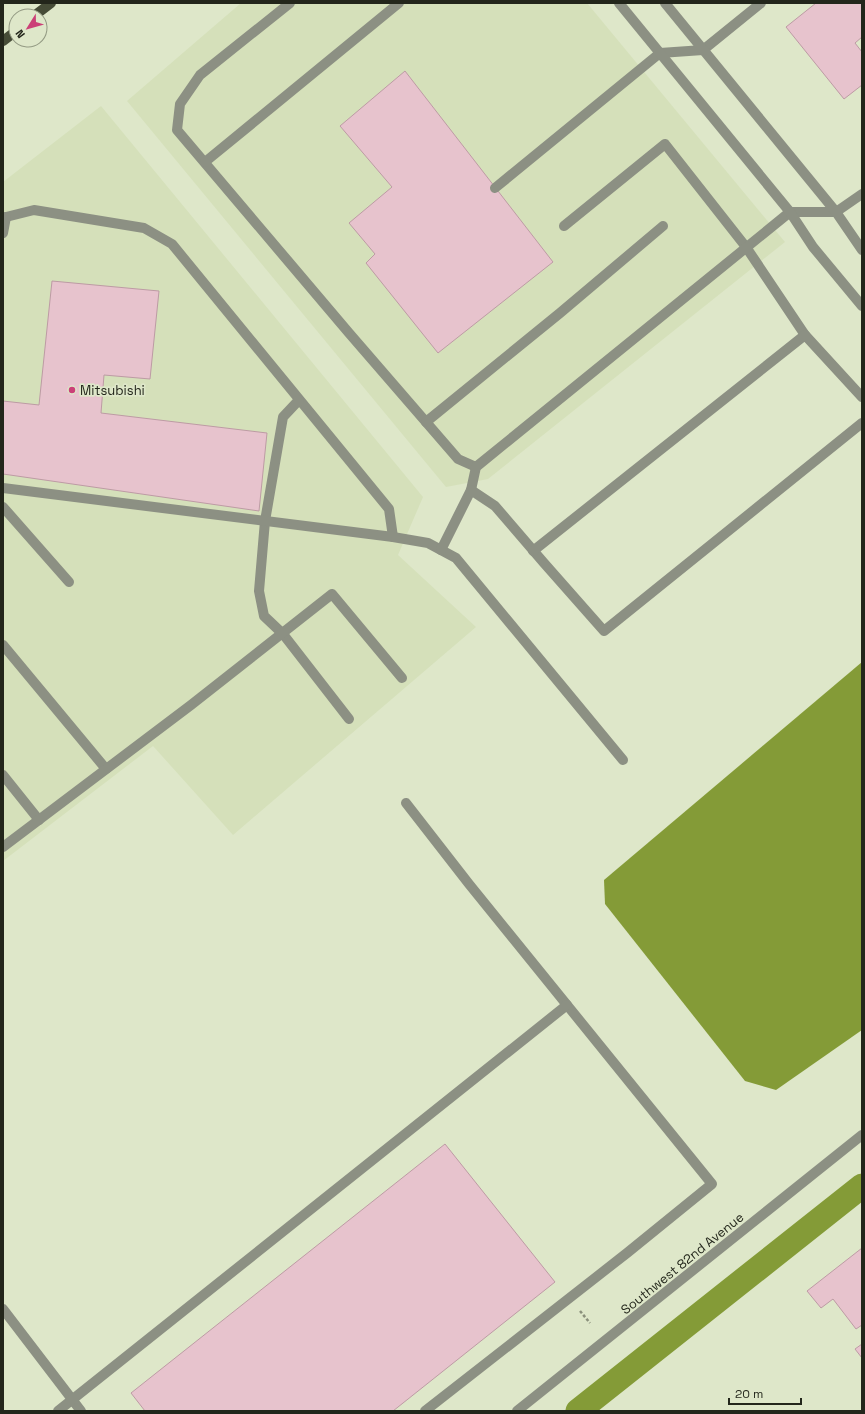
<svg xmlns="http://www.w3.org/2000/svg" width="865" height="1414" viewBox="0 0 865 1414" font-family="'Space Grotesk',sans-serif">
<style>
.built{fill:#d5e0ba}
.water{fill:#849b37}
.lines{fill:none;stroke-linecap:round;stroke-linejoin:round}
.canal{stroke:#849b37;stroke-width:25}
.building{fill:#e7c3cd;stroke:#bd9ba4}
.path{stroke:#8a907b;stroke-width:2.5;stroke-dasharray:3 2;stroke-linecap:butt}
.service{stroke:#8c9083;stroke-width:10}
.minor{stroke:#8c9083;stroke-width:10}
.primary{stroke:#464c37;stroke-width:10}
.poi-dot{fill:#cb4077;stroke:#dee7c9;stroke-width:1.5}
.labels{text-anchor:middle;stroke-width:3.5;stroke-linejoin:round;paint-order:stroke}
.poi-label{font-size:13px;fill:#23261b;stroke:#dee7c9;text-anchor:start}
.street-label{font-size:13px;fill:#23261b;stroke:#dee7c9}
</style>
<rect width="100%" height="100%" fill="#dee7c9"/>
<g class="built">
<path d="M241 3H587L785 242 488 479 446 487 127 101Z"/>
<path d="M101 106 423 497 398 555 476 627 233 835 153 746 3 861V182Z"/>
</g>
<path class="water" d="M862 662V1030L776 1090 745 1081 605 904 604 880Z"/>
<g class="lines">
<path class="canal" d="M578 1411 862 1186"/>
</g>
<g class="building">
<path d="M816 3H862V37L855 43 862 52V85L844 99 786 27Z"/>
<path d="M405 71 553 262 438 353 366 263 375 254 349 223 392 187 340 126Z"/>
<path d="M52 281 159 291 150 379 104 375 101 413 267 433 259 511 3 474V401L39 405Z"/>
<path d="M445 1144 555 1282 393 1411H145L131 1393Z"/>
<path d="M862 1248V1325L856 1329 833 1299 821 1308 807 1291Z"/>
<path d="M862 1344V1358L855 1349Z"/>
</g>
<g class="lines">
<path class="path" d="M580 1311 590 1323"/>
<g class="service">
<path d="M290 3 200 75 180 104 177 130 349 333 458 459 476 467"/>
<path d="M205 162 399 3"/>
<path d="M495 188 660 53 703 50 761 3"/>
<path d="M3 219 6 217 34 210 144 228 172 244 389 509 393 537"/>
<path d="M564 226 665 144 746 247 805 335"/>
<path d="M3 233 6 217"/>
<path d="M299 400 283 417 265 521 259 591 264 616 283 634 349 719"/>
<path d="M426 422 560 313 663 226"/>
<path d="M3 488 393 537 428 543 456 558 623 760"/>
<path d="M471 490 476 467 790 212H836L862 194"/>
<path d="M3 507 69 582"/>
<path d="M441 550 471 490 495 506 544 563 604 631 862 423"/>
<path d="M533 551 805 335 862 397"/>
<path d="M3 645 106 769"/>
<path d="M3 775 39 820"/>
<path d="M406 803 469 884 712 1184 627 1253 425 1411"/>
<path d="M3 847 191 705 332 594 402 678"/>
<path d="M3 1309 81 1411"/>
<path d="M58 1411 567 1005"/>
</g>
<g class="minor">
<path d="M619 3 790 212 813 247 862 306"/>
<path d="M665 3 836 212 862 250"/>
<path d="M517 1411 862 1135"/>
</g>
<g class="primary">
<path d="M34 16 51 3"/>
<path d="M3 41 16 31"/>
</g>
</g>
<circle class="poi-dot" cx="72" cy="390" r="4"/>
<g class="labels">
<g class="poi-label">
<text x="80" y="395">Mitsubishi</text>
</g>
<g class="street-label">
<text transform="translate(682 1263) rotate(-39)" y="5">Southwest 82nd Avenue</text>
</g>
</g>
<rect width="865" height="1414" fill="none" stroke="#23261b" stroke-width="8"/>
<g transform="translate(28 28) rotate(233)"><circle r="19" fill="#dee7c9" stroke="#939a83"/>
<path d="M0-3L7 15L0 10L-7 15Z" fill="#cb4077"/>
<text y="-6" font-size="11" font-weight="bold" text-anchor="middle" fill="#23261b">N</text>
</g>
<path d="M729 1398v6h72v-6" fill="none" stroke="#23261b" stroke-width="2"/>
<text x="735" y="1398" font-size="12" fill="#23261b" stroke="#dee7c9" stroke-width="3" paint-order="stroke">20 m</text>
</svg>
